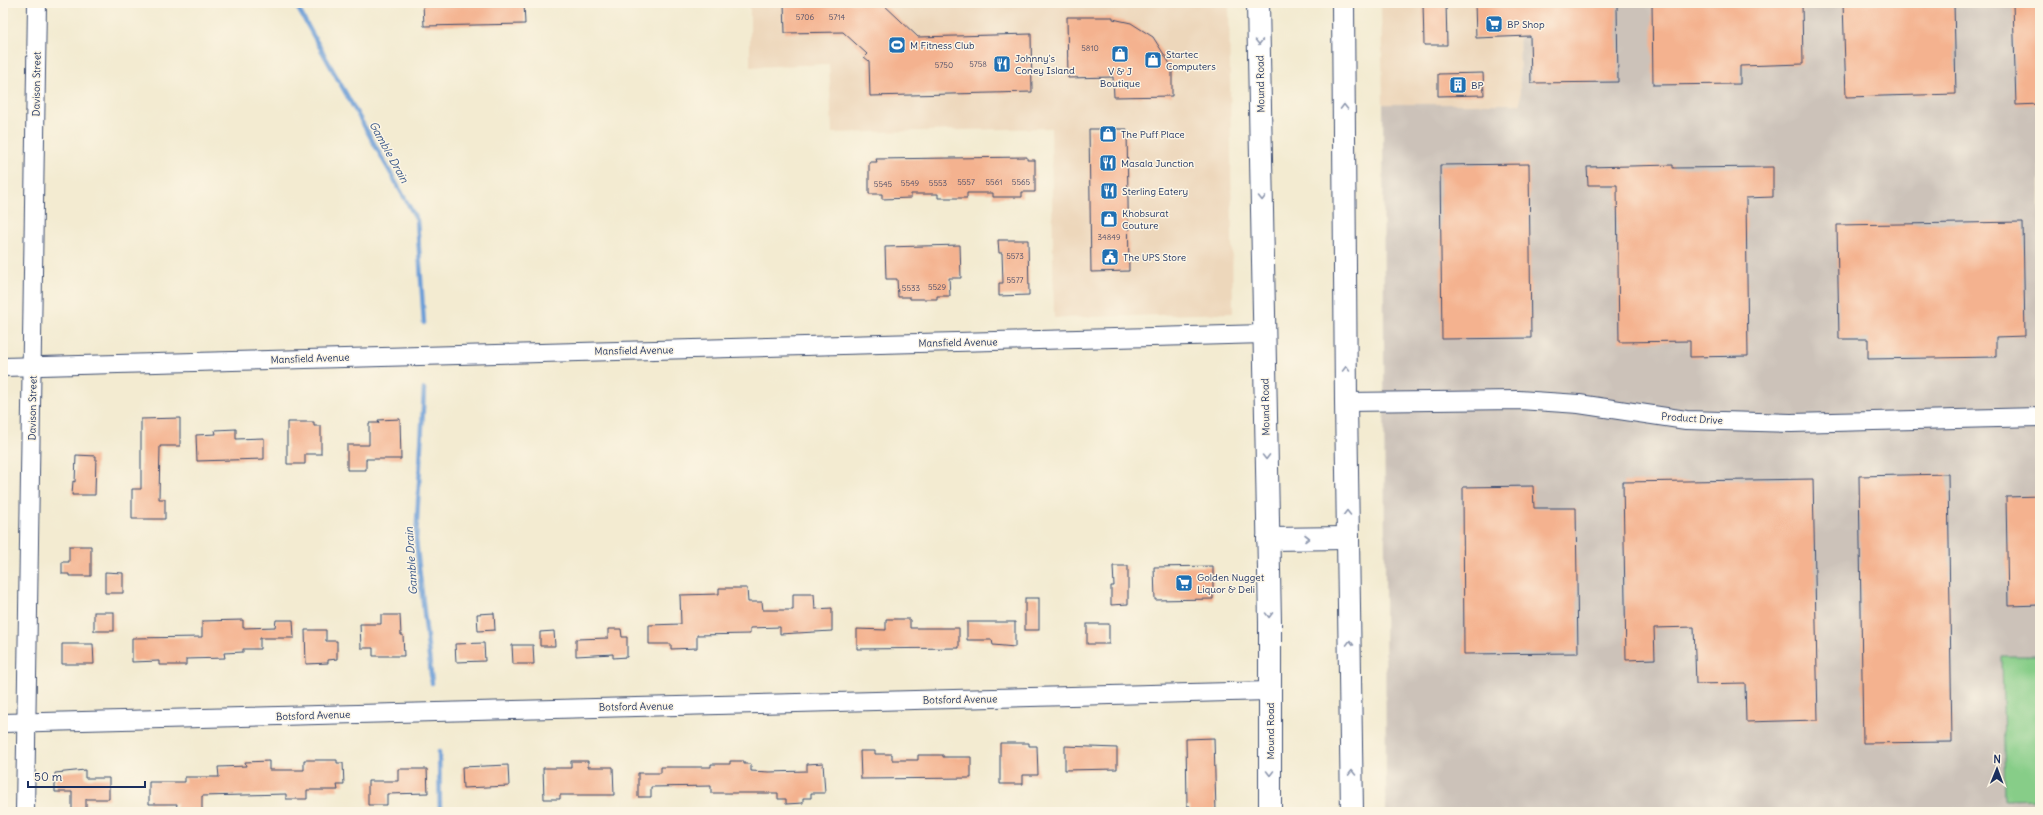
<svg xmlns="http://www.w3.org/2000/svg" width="2043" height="815" viewBox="0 0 2043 815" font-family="Delius,sans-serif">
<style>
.built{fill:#edd7bb}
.industrial{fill:#ccc2b9}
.green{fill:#87cd88;stroke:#517e73}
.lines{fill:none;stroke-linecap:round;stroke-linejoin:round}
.stream{stroke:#6c9ed7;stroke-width:4.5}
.building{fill:#f4b28f}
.street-casing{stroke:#3b4b6f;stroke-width:20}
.secondary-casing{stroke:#3b4b6f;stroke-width:24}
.street{stroke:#fff;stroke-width:18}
.secondary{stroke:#fff;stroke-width:22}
.oneway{stroke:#8d97ae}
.labels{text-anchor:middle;stroke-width:3;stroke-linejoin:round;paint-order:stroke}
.number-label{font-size:8px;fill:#51506a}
.poi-label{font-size:10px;fill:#1b2f5e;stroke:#fcf5e5;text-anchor:start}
.street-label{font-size:10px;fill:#1b2f5e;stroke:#fcf5e5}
.water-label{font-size:11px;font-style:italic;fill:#375688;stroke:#fcf5e5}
</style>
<rect width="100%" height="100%" fill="#fcf5e5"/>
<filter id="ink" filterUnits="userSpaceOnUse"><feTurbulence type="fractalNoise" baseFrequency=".025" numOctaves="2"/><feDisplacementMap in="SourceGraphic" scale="8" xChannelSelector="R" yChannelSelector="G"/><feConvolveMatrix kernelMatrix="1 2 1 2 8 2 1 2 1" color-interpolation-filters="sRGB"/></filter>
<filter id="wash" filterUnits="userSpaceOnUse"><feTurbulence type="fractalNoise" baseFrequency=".012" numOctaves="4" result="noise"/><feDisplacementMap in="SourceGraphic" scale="16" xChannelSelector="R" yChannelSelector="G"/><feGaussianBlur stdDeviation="0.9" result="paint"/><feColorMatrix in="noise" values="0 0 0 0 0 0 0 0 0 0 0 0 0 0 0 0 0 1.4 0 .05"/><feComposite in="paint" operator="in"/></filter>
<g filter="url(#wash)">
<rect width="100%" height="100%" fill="#f3ebd1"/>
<g class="built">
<path d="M750 3H1229L1233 313 1054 318 1051 128 832 133 829 64 750 67Z"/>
<path d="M1381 3H1519L1520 104H1383Z"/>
</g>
<path class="industrial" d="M1519 3H2040V812H1386L1383 104H1520Z"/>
<path class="green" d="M2002 656H2040V799L2005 800Z"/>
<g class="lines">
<g class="stream">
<path d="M295 3 417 220 424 323"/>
<path d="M424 389 416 540 432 683"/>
<path d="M439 752 440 812"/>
</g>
</g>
<g id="blocks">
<g class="building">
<path d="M423 3H524L525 24 424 26Z"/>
<path d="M784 3H882L918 37 1031 34 1032 92 870 96 869 61 864 57 867 54 843 32 785 33Z"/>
<path d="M1423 3H1446L1447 45H1424Z"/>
<path d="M1475 3H1617L1618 82 1531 83 1530 36 1476 38Z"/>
<path d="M1652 3H1802L1803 64 1740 66V84L1653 85Z"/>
<path d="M1843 3H1954L1956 94 1846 97Z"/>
<path d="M2013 3H2040V104L2016 105Z"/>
<path d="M1067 17H1113V19L1131 23 1153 37 1172 67V96L1114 97 1113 77 1068 78Z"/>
<path d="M1483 73 1484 95 1438 96V74Z"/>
<path d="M1089 129H1127L1129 271 1091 272Z"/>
<path d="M1027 157V160H1035V192H1022V197H993V193H967V198H938V194H911V198L882 199V194H869V162H877L876 159Z"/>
<path d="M1529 164 1531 338 1442 339 1440 165Z"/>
<path d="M1673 165V168L1773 167V197L1746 198 1748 356 1690 357V341L1619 342 1617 185H1588L1587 167Z"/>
<path d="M2023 222 2025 336 1996 337V357L1868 359V339H1839L1837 225Z"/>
<path d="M998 240H1028L1029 295 999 296V283H1003L1002 253H999Z"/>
<path d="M960 245 961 278H949L950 296H937V299H910V297H898L897 279H886L885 247Z"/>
<path d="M180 418V446H160L159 499H165V519H132V489H141V419Z"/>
<path d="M400 419 401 459H366V470H347V445H369V423H379L378 420Z"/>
<path d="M287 422H314V426H321V454H305V464H287Z"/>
<path d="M236 429V439L264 438V459L197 461 196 435 216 434 215 430Z"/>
<path d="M76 455 96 456 95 495H72L73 481 75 482Z"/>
<path d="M1948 474 1952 742 1863 743 1859 476Z"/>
<path d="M1813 479 1818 720 1746 722 1745 683 1696 684 1694 627 1654 628 1655 659 1626 660 1623 482Z"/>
<path d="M1533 486 1534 508H1576L1578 653 1464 654 1463 487Z"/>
<path d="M2040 496V605L2008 606 2006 497Z"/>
<path d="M69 546H91V576H69V574H62V562H69Z"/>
<path d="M1113 566H1128V604L1111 605V586H1114Z"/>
<path d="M1213 566V599L1155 600 1154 567Z"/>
<path d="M105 572 123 573V593H105Z"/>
<path d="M719 588H747L748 602H762L763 610H793V594H814L815 609 832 608V631L780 634V627L750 628V634L697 635V648L671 649V644H649V625L681 624 680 595 719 594Z"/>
<rect x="1025" y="598" width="14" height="32"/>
<rect x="94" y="612" width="20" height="19"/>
<path d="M494 613 495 630 478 631 477 614Z"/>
<path d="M381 615H400L401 635H403L404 656H373V648H361L360 624H381Z"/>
<path d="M886 619H910V628H959V648L857 649V629L886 630Z"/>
<path d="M243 620V628L275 627 276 620H293L294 638H260V649H243V652L224 653 225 658 186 659V665H159V661L132 662V638L202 637V621Z"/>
<path d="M967 622H1015V647L993 645 992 640H967Z"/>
<rect x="1087" y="624" width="22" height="20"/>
<path d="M608 629H621L622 637H627V657L613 658V654L576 656V639L608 638Z"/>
<path d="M305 630H326V641H337V659L328 660V663L306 664Z"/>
<path d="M554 631 555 646H540V632Z"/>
<path d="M484 643 485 661 456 662 455 644Z"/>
<path d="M62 644H93L94 664H62Z"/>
<path d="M512 645H533L534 664H513Z"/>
<path d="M1214 738 1216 812H1190V806H1187L1186 739Z"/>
<path d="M1000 743H1029V746H1037L1038 775H1023V784H1000Z"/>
<path d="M1065 746 1117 748V769L1065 770Z"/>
<path d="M860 751H875V754H892V760H918V755H943V757H971V778L861 779Z"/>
<path d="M304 760H337V763H343L344 785H337L338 790H307V799H286V794L202 796V810H176L177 804H149V782H185V777H219L218 767 246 766 245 762 269 761V770H304Z"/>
<path d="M571 761H588V767H613L614 795H560V799H544L543 768H571Z"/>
<path d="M730 761H744V764H751V771L769 772 807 771V764L823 763 825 793H811V798H803V803L786 804V799H778V793H711V786L651 787V797H638V773H661V767H711V764H730Z"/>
<path d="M508 765 509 786 463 788 462 767Z"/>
<path d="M398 769H427L428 793 387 794V805H368V781H398Z"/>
<path d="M85 770V778H109V799H86V812H72V792H55V773Z"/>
</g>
</g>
</g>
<g filter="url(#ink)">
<use href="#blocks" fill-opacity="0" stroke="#3b4b6f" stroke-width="1"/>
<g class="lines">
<g class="street-casing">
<g id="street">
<path d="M3 367 1265 334"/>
<path d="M1346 402 1518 400 1579 404 1686 420 1791 423 2040 417"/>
<path d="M3 723 1270 691"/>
<path d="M25 812 37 3"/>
</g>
</g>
<g class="secondary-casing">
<g id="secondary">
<path d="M1258 3 1270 623V812"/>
<path d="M1343 3 1346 402 1352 812"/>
<path d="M1268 539 1348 538"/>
</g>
</g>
<use href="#street" class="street"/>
<use href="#secondary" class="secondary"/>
</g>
<defs><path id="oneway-chevron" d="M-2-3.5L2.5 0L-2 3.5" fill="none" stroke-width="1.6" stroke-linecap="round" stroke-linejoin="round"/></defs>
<g class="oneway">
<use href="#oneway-chevron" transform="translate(1259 42) rotate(89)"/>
<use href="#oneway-chevron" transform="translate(1344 107) rotate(-91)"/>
<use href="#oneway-chevron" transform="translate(1262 198) rotate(89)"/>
<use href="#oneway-chevron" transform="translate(1346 369) rotate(-90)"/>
<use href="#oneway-chevron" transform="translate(1266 457) rotate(89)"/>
<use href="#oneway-chevron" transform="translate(1347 513) rotate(-91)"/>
<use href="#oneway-chevron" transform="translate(1307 538)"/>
<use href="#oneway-chevron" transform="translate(1269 615) rotate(89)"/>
<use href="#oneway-chevron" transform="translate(1350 643) rotate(-91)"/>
<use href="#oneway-chevron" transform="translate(1270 773) rotate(90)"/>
<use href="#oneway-chevron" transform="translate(1352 773) rotate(-91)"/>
</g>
</g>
<defs>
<g id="supermarket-square" transform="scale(0.9)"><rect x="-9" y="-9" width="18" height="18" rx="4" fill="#1f6fb2" stroke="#fcf5e5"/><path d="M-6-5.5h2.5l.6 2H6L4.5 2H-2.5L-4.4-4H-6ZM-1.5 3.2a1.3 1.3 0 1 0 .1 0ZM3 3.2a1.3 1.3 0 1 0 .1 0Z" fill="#fff"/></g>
<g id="stadium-square" transform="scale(0.9)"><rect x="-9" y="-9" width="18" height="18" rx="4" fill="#1f6fb2" stroke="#fcf5e5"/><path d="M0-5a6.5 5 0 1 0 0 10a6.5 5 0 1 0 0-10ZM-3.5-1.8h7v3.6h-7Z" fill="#fff"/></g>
<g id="shop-square" transform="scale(0.9)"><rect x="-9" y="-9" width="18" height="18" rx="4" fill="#1f6fb2" stroke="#fcf5e5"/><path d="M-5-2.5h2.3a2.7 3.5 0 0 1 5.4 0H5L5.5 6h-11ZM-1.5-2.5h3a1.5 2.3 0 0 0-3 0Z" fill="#fff"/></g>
<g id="restaurant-square" transform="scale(0.9)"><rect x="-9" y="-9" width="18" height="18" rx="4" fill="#1f6fb2" stroke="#fcf5e5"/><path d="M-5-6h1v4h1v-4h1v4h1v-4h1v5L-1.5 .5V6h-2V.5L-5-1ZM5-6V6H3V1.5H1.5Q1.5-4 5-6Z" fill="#fff"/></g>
<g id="building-square" transform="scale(0.9)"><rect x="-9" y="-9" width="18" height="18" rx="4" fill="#1f6fb2" stroke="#fcf5e5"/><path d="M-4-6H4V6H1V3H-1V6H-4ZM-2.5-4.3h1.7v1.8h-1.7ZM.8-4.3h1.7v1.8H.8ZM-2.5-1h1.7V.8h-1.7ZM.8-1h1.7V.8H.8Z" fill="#fff"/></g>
<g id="civic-square" transform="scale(0.9)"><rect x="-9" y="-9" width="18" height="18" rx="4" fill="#1f6fb2" stroke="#fcf5e5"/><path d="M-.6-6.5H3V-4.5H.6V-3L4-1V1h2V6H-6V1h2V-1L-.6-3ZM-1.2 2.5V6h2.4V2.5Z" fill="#fff"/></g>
</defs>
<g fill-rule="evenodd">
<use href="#supermarket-square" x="1494" y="24"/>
<use href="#stadium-square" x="897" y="45"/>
<use href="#shop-square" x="1120" y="54"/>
<use href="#shop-square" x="1153" y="60"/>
<use href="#restaurant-square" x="1002" y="64"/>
<use href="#building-square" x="1458" y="85"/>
<use href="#shop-square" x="1108" y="134"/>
<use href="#restaurant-square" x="1108" y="163"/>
<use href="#restaurant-square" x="1109" y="191"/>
<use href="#shop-square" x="1109" y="219"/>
<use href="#civic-square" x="1110" y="257"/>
<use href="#supermarket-square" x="1184" y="583"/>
</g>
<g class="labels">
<g class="number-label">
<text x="805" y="20">5706</text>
<text x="837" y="20">5714</text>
<text x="1090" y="51">5810</text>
<text x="978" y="67">5758</text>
<text x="944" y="68">5750</text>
<text x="966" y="185">5557</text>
<text x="994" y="185">5561</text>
<text x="1021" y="185">5565</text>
<text x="910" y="186">5549</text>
<text x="938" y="186">5553</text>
<text x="883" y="187">5545</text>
<text x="1109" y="240">34849</text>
<text x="1015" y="259">5573</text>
<text x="1015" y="283">5577</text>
<text x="937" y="290">5529</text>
<text x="911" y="291">5533</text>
</g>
<g class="poi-label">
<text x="1507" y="28">BP Shop</text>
<text x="910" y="49">M Fitness Club</text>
<text x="1166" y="58">Startec<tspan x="1166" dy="12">Computers</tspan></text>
<text x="1015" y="62">Johnny's<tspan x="1015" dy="12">Coney Island</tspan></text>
<text x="1120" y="75" text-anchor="middle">V &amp; J<tspan x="1120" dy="12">Boutique</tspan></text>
<text x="1471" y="89">BP</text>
<text x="1121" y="138">The Puff Place</text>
<text x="1121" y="167">Masala Junction</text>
<text x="1122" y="195">Sterling Eatery</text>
<text x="1122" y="217">Khobsurat<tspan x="1122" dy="12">Couture</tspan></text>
<text x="1123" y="261">The UPS Store</text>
<text x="1197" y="581">Golden Nugget<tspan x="1197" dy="12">Liquor &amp; Deli</tspan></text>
</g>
<g class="street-label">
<text transform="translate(36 84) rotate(-89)" y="4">Davison Street</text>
<text transform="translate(1260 84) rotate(-91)" y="4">Mound Road</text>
<text transform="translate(958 342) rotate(-1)" y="4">Mansfield Avenue</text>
<text transform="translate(634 350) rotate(-1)" y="4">Mansfield Avenue</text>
<text transform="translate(310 358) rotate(-2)" y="4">Mansfield Avenue</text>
<text transform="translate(1265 407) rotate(-91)" y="4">Mound Road</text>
<text transform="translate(32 408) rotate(-89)" y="4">Davison Street</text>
<text transform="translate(1692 418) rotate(4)" y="4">Product Drive</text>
<text transform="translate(960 699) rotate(-1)" y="4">Botsford Avenue</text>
<text transform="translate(636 706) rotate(-1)" y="4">Botsford Avenue</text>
<text transform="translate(313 715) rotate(-2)" y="4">Botsford Avenue</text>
<text transform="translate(1270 731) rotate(-90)" y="4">Mound Road</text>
</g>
<g class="water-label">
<text transform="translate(389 152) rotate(61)" y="4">Gamble Drain</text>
<text transform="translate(411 561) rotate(-94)" y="4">Gamble Drain</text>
</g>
</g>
<rect width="2043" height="815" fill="none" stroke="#fcf5e5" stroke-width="16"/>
<g transform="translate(1997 769) rotate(1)" stroke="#fcf5e5" stroke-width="3" paint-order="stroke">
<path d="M0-3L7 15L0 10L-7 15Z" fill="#1b2f5e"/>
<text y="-6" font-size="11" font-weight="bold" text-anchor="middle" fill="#1b2f5e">N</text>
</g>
<path d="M28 781v6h117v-6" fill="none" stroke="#1b2f5e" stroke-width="2"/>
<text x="34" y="781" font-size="12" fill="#1b2f5e" stroke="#fcf5e5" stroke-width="3" paint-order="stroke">50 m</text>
</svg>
